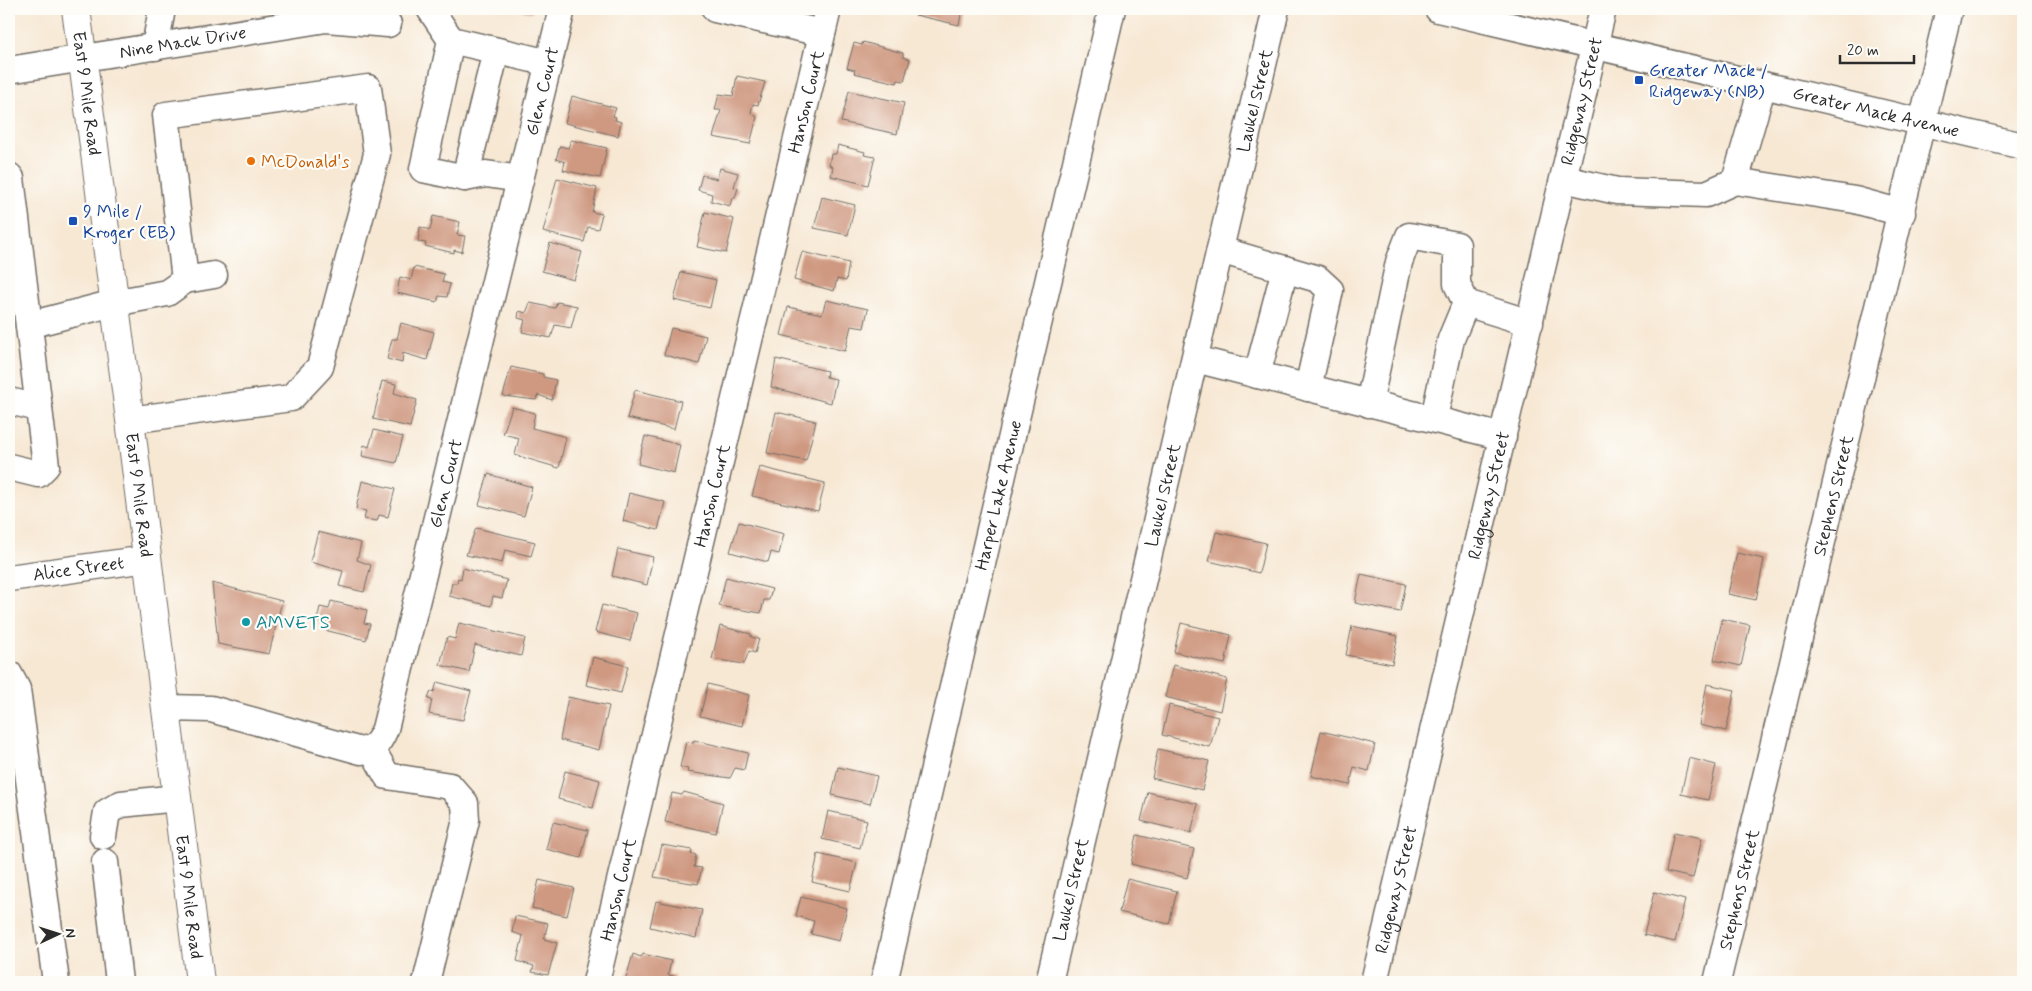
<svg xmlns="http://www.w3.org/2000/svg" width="2032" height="991" viewBox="0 0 2032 991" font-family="Mynerve,sans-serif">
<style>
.building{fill:#cf9981}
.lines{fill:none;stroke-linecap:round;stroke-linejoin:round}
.minor-casing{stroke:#726d66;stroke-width:29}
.major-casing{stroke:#726d66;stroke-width:30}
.minor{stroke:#fff;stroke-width:26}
.major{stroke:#fff;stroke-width:28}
.transit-dot{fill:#1a4fb4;stroke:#fdfcf7;stroke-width:2}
.food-dot{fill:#e8710a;stroke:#fdfcf7;stroke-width:2}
.culture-dot{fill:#0f9aa8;stroke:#fdfcf7;stroke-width:2}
.labels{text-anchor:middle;stroke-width:4.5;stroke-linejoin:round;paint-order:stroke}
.street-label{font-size:18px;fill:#2b2b2b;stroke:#fdfcf7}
.transit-label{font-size:18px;fill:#164399;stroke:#fdfcf7;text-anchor:start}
.food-label{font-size:18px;fill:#c56008;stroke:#fdfcf7;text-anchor:start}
.culture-label{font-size:18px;fill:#0d838f;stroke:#fdfcf7;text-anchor:start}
</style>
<rect width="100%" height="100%" fill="#fdfcf7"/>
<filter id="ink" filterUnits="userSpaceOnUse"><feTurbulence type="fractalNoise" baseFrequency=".02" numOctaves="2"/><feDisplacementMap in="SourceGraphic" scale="10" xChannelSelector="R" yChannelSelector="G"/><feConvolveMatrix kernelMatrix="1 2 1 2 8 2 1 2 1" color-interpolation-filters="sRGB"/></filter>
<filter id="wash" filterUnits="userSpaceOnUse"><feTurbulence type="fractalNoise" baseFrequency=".0096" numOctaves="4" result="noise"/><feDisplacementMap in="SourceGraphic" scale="20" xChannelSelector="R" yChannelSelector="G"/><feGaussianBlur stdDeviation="1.12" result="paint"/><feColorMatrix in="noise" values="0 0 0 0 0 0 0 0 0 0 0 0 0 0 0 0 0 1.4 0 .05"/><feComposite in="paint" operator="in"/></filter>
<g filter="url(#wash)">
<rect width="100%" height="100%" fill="#f7e8d4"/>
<g id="blocks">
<g class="building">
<path d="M517 9H533L532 13Z"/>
<path d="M917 9H962L959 25 915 15Z"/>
<path d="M863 42 903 53V57L910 59 904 81 898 80 897 83 854 73 855 70 847 68 854 43 862 45Z"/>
<path d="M737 76 765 82 758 105 753 104 751 113 757 117 750 144 713 137 721 110H715L719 94 733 96Z"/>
<path d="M849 91 904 103 897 134 841 122Z"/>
<path d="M572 96 616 108 613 116 616 117 615 120 621 122 618 136 565 123Z"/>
<path d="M571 140 607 148 600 178 563 170 565 162 556 159 560 146 568 148Z"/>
<path d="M838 145 865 152 864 155 875 157 868 185 831 176 833 167 829 165 831 154H836Z"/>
<path d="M720 168 738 173 734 187 738 188 735 198H732L730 206 711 201 712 194 698 190 702 175 717 179Z"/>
<path d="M557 178 597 188 592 212 602 214 598 229 588 227 584 242 543 232Z"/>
<path d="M822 197 855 205 848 235 814 228Z"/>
<path d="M705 212 734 219 726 253 697 247Z"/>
<path d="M433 216 460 222 457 235 465 236 462 252 454 250V253L425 246 426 243 418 242 420 227 430 230Z"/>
<path d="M550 243 582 252 574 280 542 271Z"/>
<path d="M802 252 849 263 846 281 837 279 834 291 794 280Z"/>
<path d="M414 267 444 274 442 282 450 284 447 297 439 296 437 302 397 293 400 277 411 280Z"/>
<path d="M681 272 716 280 710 308 674 300Z"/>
<path d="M826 300 868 309 864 328 851 326 845 351 781 335 788 307 822 314Z"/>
<path d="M557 302 577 306 571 328 555 325 551 338 522 332 525 320 518 318 519 311 526 313 530 303 555 308Z"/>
<path d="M401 323 434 332 427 360 403 353 402 363 387 359 392 339H397Z"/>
<path d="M671 328 706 336 699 364 664 355Z"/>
<path d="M776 359 827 371 826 377 836 379 831 403 771 387Z"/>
<path d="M511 367 543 374V377L556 380 552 400 538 395 536 400 503 396Z"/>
<path d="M382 381 396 384 394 393 417 400 410 427 373 419Z"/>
<path d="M635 390 681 401 674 429 627 418Z"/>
<path d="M512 407 535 413 532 428 566 437 559 468 515 455 519 438 503 434Z"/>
<path d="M776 412 816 421 806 461 767 453Z"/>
<path d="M374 430 403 437 396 463 362 456 364 445 369 447Z"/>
<path d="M645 436 680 445 674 473 638 464Z"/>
<path d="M760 467 825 483 818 511 752 496Z"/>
<path d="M488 474 532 487 524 516 479 505Z"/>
<path d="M362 481 395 489 388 517 379 515 377 521 364 519 366 511 356 509Z"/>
<path d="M629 493 665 502 658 530 623 521Z"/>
<path d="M739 522 784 534 779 554 771 552 768 562 730 552Z"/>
<path d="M476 528 535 542 531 556 505 550 502 563 466 555Z"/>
<path d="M318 532 361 543 357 560 371 565 364 592 339 586 343 571 310 562Z"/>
<path d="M1216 532 1266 543 1259 573 1209 561Z"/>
<path d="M618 549 653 557 647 585 612 576Z"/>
<path d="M1737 553 1764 559 1756 600 1728 594Z"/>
<path d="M463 568 507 580 502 598 493 596 491 606 449 596 452 583H457L458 578 461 579Z"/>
<path d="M1361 574 1406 584 1400 612 1355 603Z"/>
<path d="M726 577 772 589 769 600H764L761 613 719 606Z"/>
<path d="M212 583 282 601 269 654 218 644Z"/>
<path d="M331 601 367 610 364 623 370 624 366 640 324 630 326 624 317 620 320 607 329 609Z"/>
<path d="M602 605 637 613 630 641 595 632Z"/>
<path d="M1722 619 1750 625 1741 666 1714 660Z"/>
<path d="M459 623 525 638 521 656 475 645 469 672 440 665 447 637 455 639Z"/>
<path d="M1181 623 1231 635 1225 664 1174 652Z"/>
<path d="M720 626 751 634V637L759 639 755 653 749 651 744 664 712 659Z"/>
<path d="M1352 626 1398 636 1392 664 1346 655Z"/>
<path d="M593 657 628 666 621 693 586 685Z"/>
<path d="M1173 665 1227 679 1220 711 1165 697Z"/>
<path d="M437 682 471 691 463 720 429 714 432 700 428 699 431 691 434 692Z"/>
<path d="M708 684 749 695 742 726 700 716Z"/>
<path d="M1707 684 1735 690 1726 731 1699 725Z"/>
<path d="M568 697 609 706 599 750 560 740Z"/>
<path d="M1169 705 1218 717 1210 747 1162 735Z"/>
<path d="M1321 731 1375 744 1369 771 1354 767 1350 785 1311 776Z"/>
<path d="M694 740 748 753 744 770 735 768 730 778 687 772 688 769 680 767 686 742 693 743Z"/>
<path d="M1158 749 1209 761 1202 790 1152 778Z"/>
<path d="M1689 758 1716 765 1708 800 1681 794Z"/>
<path d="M838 767 877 776 870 804 832 795Z"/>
<path d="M565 771 600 780 593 808 558 799Z"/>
<path d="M684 792 723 803 716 833 665 822 672 793 682 795Z"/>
<path d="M1148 792 1198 804 1191 833 1141 821Z"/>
<path d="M828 811 867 820 860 848 822 839Z"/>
<path d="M553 822 588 830 581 858 546 849Z"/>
<path d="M1674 832 1702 838 1693 878 1666 872Z"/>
<path d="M1137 835 1194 849 1187 878 1131 864Z"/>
<path d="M662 845 692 850 691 854 696 855 694 867 702 868 698 884 654 877Z"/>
<path d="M818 854 857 863 850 891 812 882Z"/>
<path d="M1127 879 1177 891 1169 924 1119 912Z"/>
<path d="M539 880 574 888 567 916 532 908Z"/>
<path d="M1654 892 1685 900 1675 942 1644 935Z"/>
<path d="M801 897 847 908 839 941 811 934 814 921 796 916Z"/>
<path d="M656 901 702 910 696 938 650 927Z"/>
<path d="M515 916 548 923 544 939 557 943 548 975 532 972 534 966 517 961 523 936 512 932Z"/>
<path d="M633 954 641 957 643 954 671 961 668 975 674 976 673 982H625Z"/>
</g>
</g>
</g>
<g filter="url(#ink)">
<use href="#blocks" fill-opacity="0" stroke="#726d66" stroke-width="1"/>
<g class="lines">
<g class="minor-casing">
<g id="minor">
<path d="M430 9 451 40 423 169 465 178 486 174 520 179"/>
<path d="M715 9 822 33"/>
<path id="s1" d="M1438 9 2023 146"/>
<path d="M451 40 549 63"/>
<path d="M155 47 162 9"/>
<path id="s2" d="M9 70 326 19 388 24"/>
<path d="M1763 85 1735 181 1855 200 1902 213"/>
<path d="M9 176 11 178 46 466 38 474 9 467"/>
<path d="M465 178 496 51"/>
<path d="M1564 179 1617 191 1706 194 1735 181"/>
<path d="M1220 250 1318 279 1330 290 1308 388"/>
<path d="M185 280 214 275"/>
<path d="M29 325 114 303 167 293 185 280 166 115 368 88 377 154 320 367 291 398 130 420"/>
<path d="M1195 359 1503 437"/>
<path d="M1257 375 1285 269"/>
<path d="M9 401 39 408"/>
<path d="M1369 404 1399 262 1409 236 1457 245V284L1466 303 1530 323"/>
<path d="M1434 418 1451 339 1466 303"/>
<path id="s3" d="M9 578 147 559"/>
<path d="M9 674 17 689 56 982"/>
<path id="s4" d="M166 708 211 709 361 751C375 748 379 743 385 729L562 9"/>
<path d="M372 749 387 776 450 786 465 803 466 820 426 982"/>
<path d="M103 836 107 812 121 804 177 798"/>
<path d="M105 862 119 982"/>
<path id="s5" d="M596 982 828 9"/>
<path id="s6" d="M884 982 1112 9"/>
<path id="s7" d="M1049 982 1276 9"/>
<path id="s8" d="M1374 982 1603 9"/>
<path id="s9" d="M1717 982 1949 9"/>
</g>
</g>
<g class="major-casing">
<g id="major">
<path id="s10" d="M76 9 130 420 200 982"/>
</g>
</g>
<use href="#minor" class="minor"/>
<use href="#major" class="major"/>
</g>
</g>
<g class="transit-dot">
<rect x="1634" y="75" width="10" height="10" rx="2.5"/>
<rect x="68" y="216" width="10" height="10" rx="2.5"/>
</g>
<circle class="food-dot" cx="251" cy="161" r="5"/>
<circle class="culture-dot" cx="246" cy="622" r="5"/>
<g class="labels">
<g class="street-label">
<text dy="6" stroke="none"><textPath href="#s2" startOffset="176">Nine Mack Drive</textPath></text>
<text dy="6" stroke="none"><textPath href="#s4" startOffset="892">Glen Court</textPath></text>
<text dy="6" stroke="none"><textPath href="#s10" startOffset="85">East 9 Mile Road</textPath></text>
<text dy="6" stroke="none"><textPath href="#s7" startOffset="905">Laukel Street</textPath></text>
<text dy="6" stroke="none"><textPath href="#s8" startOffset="905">Ridgeway Street</textPath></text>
<text dy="6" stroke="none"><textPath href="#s5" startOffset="905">Hanson Court</textPath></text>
<text dy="6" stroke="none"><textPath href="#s1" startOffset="450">Greater Mack Avenue</textPath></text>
<text dy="6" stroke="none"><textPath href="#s4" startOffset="488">Glen Court</textPath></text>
<text dy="6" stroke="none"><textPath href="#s10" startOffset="490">East 9 Mile Road</textPath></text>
<text dy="6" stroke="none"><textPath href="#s5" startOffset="500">Hanson Court</textPath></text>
<text dy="6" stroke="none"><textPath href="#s6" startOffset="500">Harper Lake Avenue</textPath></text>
<text dy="6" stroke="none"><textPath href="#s7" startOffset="500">Laukel Street</textPath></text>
<text dy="6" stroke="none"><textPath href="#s8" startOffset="500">Ridgeway Street</textPath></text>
<text dy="6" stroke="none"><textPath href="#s9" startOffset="500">Stephens Street</textPath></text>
<text dy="6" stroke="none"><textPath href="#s3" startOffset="70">Alice Street</textPath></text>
<text dy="6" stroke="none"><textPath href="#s5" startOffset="95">Hanson Court</textPath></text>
<text dy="6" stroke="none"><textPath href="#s7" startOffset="95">Laukel Street</textPath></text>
<text dy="6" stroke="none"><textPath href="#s8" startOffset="95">Ridgeway Street</textPath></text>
<text dy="6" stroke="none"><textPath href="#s9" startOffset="95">Stephens Street</textPath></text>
<text dy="6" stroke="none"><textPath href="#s10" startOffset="895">East 9 Mile Road</textPath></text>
</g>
<g class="transit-label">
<text x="1649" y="76">Greater Mack /<tspan x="1649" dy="21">Ridgeway (NB)</tspan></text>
<text x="83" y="217">9 Mile /<tspan x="83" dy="21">Kroger (EB)</tspan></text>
</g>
<g class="food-label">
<text x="261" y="167">McDonald's</text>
</g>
<g class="culture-label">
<text x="256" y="628">AMVETS</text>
</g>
</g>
<rect width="2032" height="991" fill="none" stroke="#fdfcf7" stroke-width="30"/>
<g transform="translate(58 934) rotate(86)" stroke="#fdfcf7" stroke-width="4" paint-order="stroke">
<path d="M0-4L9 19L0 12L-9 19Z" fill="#2b2b2b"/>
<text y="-8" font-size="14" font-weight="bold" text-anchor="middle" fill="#2b2b2b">N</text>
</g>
<path d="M1840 55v8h74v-8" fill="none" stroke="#2b2b2b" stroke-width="2.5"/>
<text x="1847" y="55" font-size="15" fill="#2b2b2b" stroke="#fdfcf7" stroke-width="4" paint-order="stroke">20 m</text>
</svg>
